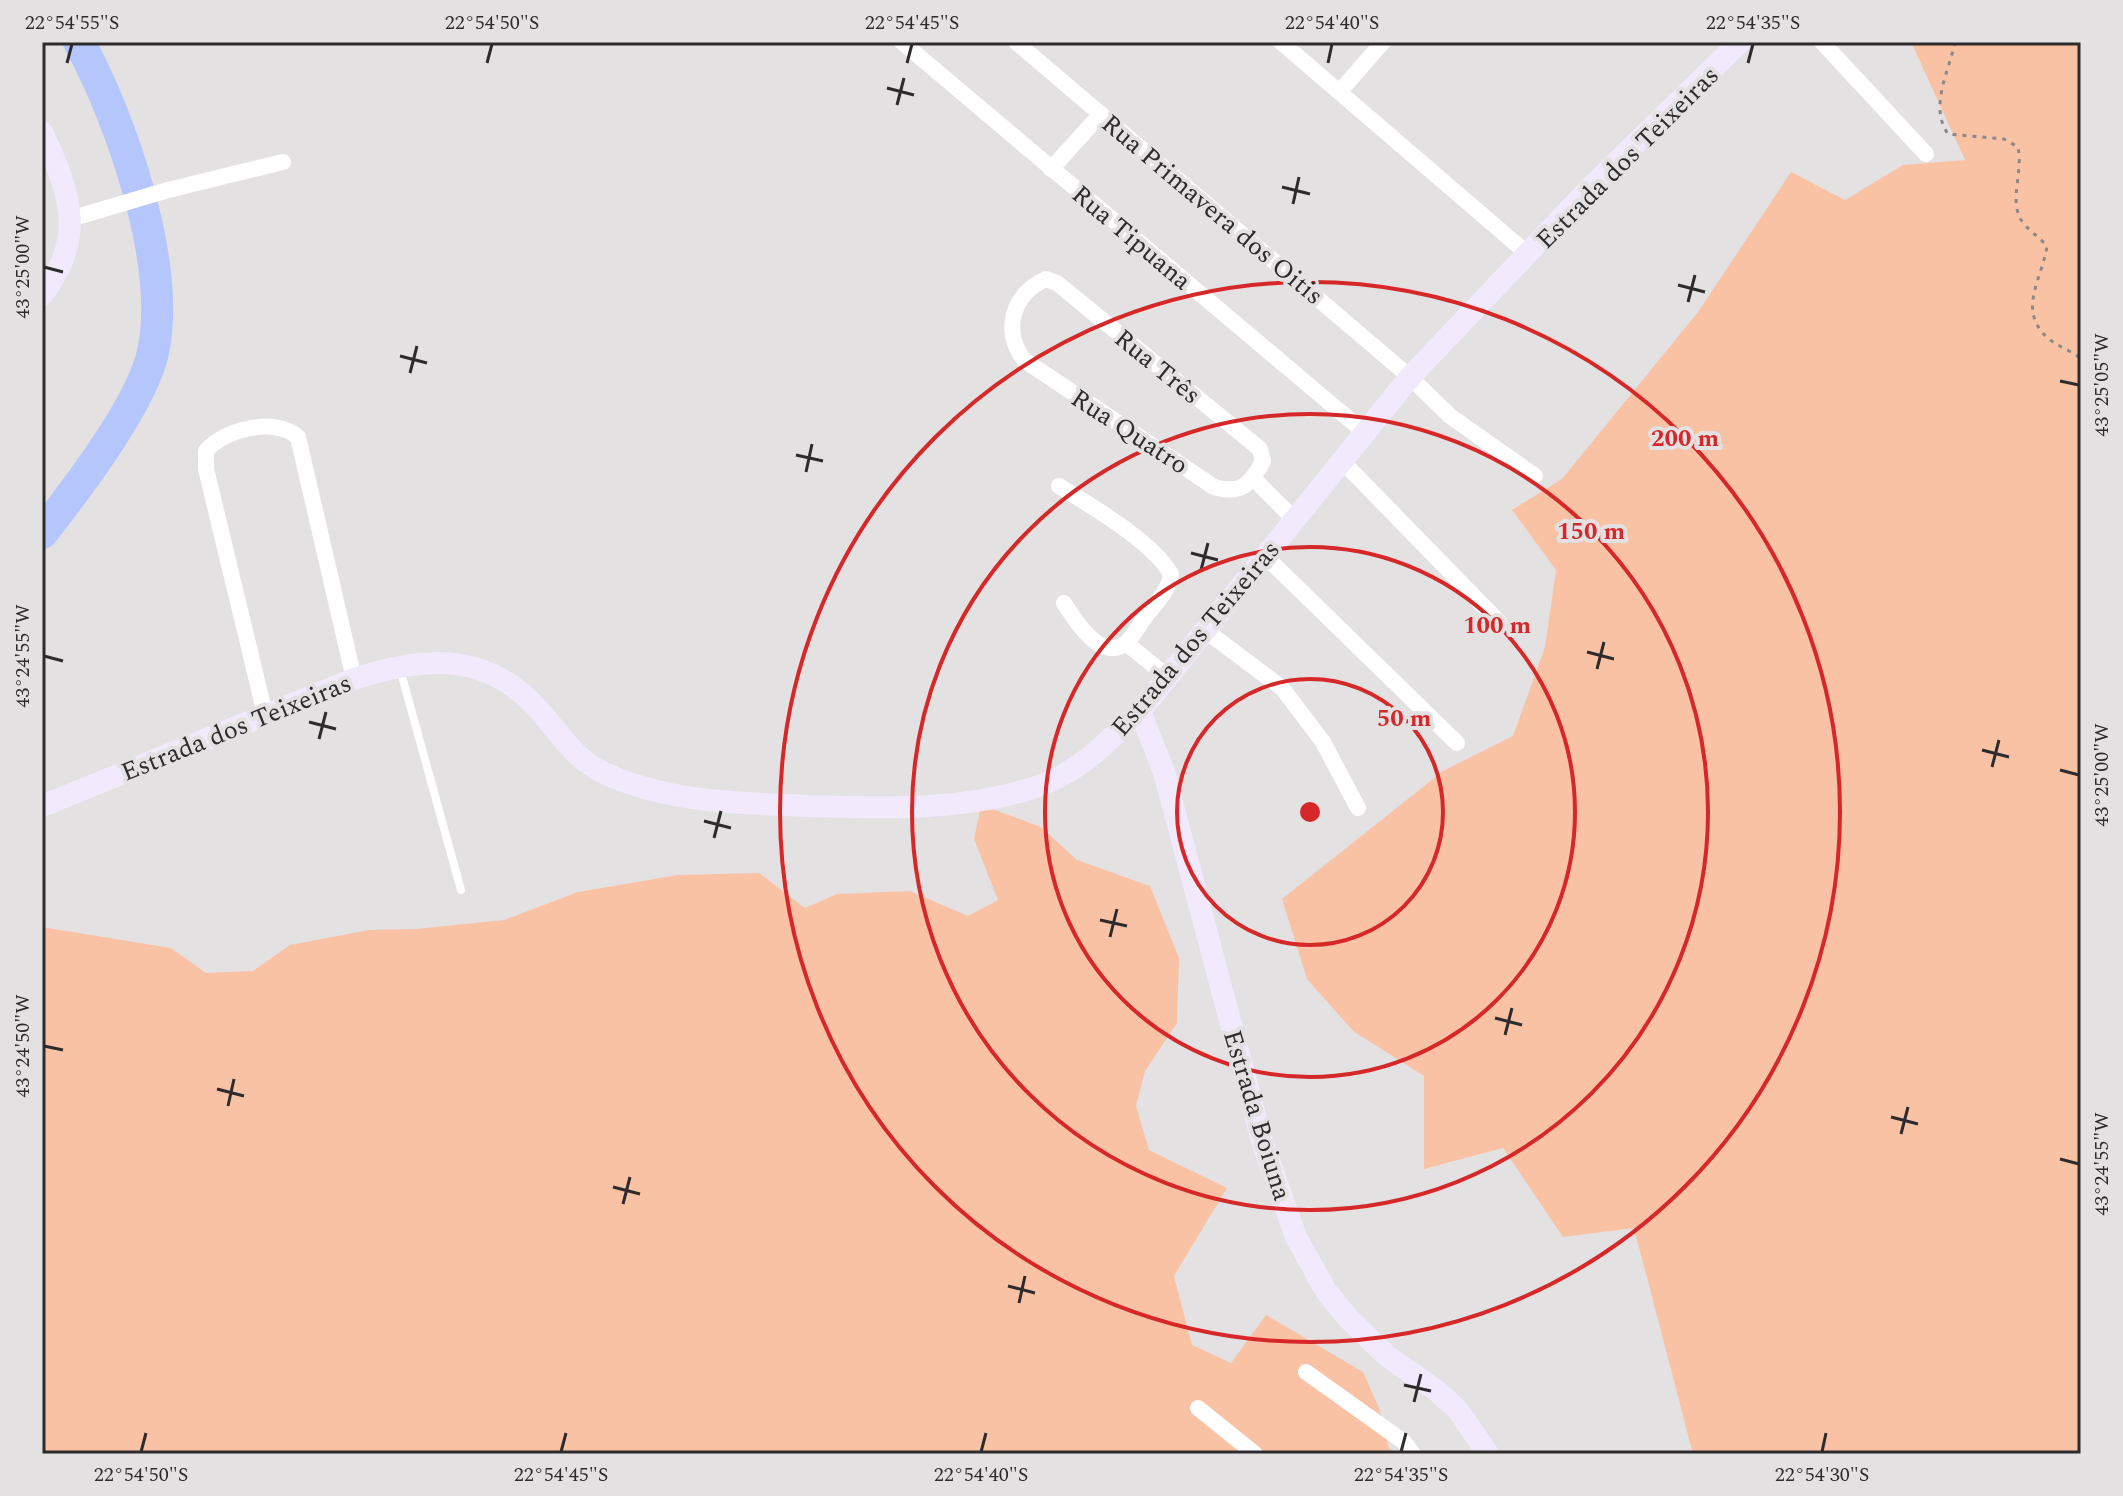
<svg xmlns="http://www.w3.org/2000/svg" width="2123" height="1496" viewBox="0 0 2123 1496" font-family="Spectral,serif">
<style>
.green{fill:#fac2a5}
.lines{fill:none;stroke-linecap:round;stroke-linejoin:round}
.river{stroke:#b5c6fc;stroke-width:32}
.path{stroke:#8b888a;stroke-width:3;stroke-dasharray:4 6;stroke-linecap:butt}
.lane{stroke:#fff;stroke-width:8}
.street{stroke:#fff;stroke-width:16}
.secondary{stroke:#f2e9fc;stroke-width:22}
.ticks{fill:none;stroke:#2d2b2c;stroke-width:3}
.ring{fill:none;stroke:#d62828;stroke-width:4}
.labels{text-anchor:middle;stroke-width:8;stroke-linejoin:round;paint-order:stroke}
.street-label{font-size:26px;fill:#2d2b2c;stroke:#e4e1e3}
.centre{fill:#d62828;stroke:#e4e1e3;stroke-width:4}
.ring-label{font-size:24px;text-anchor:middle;font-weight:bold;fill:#d62828;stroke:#e4e1e3;stroke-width:8;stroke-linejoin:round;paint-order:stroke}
.neatline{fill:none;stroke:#2d2b2c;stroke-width:3}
.ticks-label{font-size:20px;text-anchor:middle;fill:#2d2b2c}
</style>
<rect width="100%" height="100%" fill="#e4e1e3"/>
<g class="green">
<path d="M1911 42H2081V1454H1693L1634 1228 1563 1237 1503 1148 1424 1169V1076L1353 1031 1307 979 1282 899 1443 771 1513 736 1545 647 1556 570 1512 510 1562 479 1698 312 1791 172 1845 200 1903 165 1965 160Z"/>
<path d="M981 805 1041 827 1077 860 1150 886 1179 958 1177 1023 1145 1071 1136 1106 1149 1150 1227 1188 1174 1276 1192 1345 1231 1363 1266 1315 1363 1372 1379 1408 1389 1448 1398 1454H42V927L171 948 206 973 253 971 290 945 369 930 416 929 504 920 578 892 678 875 759 873 805 908 837 894 910 891 968 916 998 900 974 839Z"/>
</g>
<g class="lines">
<path class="river" d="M42 533C76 490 142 404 153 352 172 265 121 118 79 42"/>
<path class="path" d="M1955 42C1949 71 1929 107 1948 134L2004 139 2018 147C2023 173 2010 197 2020 218 2025 228 2039 237 2047 246 2042 280 2016 311 2049 339 2059 347 2072 351 2081 359"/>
<path class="lane" d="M400 669 461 890"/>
<g class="street">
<path d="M902 42 1363 431"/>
<path d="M1016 42 1410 377 1450 416 1535 476"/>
<path d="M1281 42 1529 255"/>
<path d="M1822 42 1926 154"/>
<path d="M1341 90 1383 42"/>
<path d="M1051 169 1101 114"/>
<path d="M70 219 168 190 283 162"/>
<path d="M1046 279 1057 283 1260 449 1263 461C1251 484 1241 495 1214 487L1024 360C1002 331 1012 294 1046 279Z"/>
<path d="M1341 460 1499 622"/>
<path d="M1254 479 1294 519"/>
<path d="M1059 486C1091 506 1152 541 1171 574 1169 591 1155 604 1145 617 1139 625 1133 637 1126 643 1101 663 1075 620 1064 603"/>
<path d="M1265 556 1457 743"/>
<path d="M1206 631 1282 688 1323 742 1358 808"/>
<path d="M1126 643 1168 677"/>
<path d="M265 714 206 469V451C223 430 274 416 298 437L354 679"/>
<path d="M1306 1372 1404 1442 1413 1454"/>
<path d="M1198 1408 1255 1454"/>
</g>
<g class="secondary">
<path d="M42 132C70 192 87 238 42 295"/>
<path d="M1140 711 1164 772 1262 1141 1296 1237 1326 1291 1348 1318 1387 1356 1437 1391 1458 1410 1488 1454"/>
<path d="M42 806 354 679C421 657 485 650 538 709 559 732 573 758 602 772 667 803 740 803 810 806 885 808 960 811 1033 788 1076 775 1108 742 1140 711L1410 377 1588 190 1740 42"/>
</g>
</g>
<path class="ticks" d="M67 63 72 44M487 63 492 44M907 63 912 44M1328 63 1332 44M1748 63 1753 44M887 88 914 95M897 105 904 78M1282 187 1310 194M1293 204 1299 177M44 267 63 272M1678 285 1705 292M1688 302 1695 275M400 356 427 363M410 373 417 346M2060 381 2079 385M796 455 823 461M806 472 812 444M1191 553 1218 560M1201 570 1208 543M1587 652 1614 659M44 656 63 661M1597 669 1604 642M309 722 336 729M319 739 326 712M1982 750 2009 757M1992 767 1999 740M2060 770 2079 775M704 821 731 828M714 838 721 811M1100 920 1127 926M1110 937 1117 909M1495 1018 1522 1025M1505 1035 1512 1008M44 1046 63 1050M217 1089 244 1096M228 1106 234 1079M1891 1117 1918 1124M1901 1134 1908 1107M2060 1159 2079 1164M613 1187 640 1194M623 1204 630 1177M1008 1286 1035 1293M1019 1303 1025 1276M1404 1385 1431 1391M1414 1402 1421 1374M141 1452 146 1433M561 1452 566 1433M981 1452 986 1433M1401 1452 1406 1433M1822 1452 1826 1433"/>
<g class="ring">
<circle cx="1310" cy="812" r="133"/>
<circle cx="1310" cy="812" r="265"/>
<circle cx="1310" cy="812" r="398"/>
<circle cx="1310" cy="812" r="530"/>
</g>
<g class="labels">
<g class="street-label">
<text transform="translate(1627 157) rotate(-45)" y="9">Estrada dos Teixeiras</text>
<text transform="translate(1213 209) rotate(40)" y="9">Rua Primavera dos Oitis</text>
<text transform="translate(1132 237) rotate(40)" y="9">Rua Tipuana</text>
<text transform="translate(1158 366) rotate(39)" y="9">Rua Três</text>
<text transform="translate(1130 431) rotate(33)" y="9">Rua Quatro</text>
<text transform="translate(1195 638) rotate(-50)" y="9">Estrada dos Teixeiras</text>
<text transform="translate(236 727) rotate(-22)" y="9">Estrada dos Teixeiras</text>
<text transform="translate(1258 1115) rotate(73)" y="9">Estrada Boiuna</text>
</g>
</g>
<circle cx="1310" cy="812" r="12" class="centre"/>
<g class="ring-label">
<text x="1685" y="446">200 m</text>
<text x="1591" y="539">150 m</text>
<text x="1497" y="633">100 m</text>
<text x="1404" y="726">50 m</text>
</g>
<rect width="2123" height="1496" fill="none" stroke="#e4e1e3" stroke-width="88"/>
<rect x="44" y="44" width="2035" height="1408" class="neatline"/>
<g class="ticks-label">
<text x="72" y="29">22°54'55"S</text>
<text x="492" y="29">22°54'50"S</text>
<text x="912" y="29">22°54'45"S</text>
<text x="1332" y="29">22°54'40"S</text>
<text x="1753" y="29">22°54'35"S</text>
<text transform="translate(22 267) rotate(-90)" y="7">43°25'00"W</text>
<text transform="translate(2101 385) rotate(-90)" y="7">43°25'05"W</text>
<text transform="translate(22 656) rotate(-90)" y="7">43°24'55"W</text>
<text transform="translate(2101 775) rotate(-90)" y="7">43°25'00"W</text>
<text transform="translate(22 1046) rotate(-90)" y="7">43°24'50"W</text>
<text transform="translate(2101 1164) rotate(-90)" y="7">43°24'55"W</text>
<text x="141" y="1481">22°54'50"S</text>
<text x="561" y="1481">22°54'45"S</text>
<text x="981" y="1481">22°54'40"S</text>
<text x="1401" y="1481">22°54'35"S</text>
<text x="1822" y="1481">22°54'30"S</text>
</g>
</svg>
